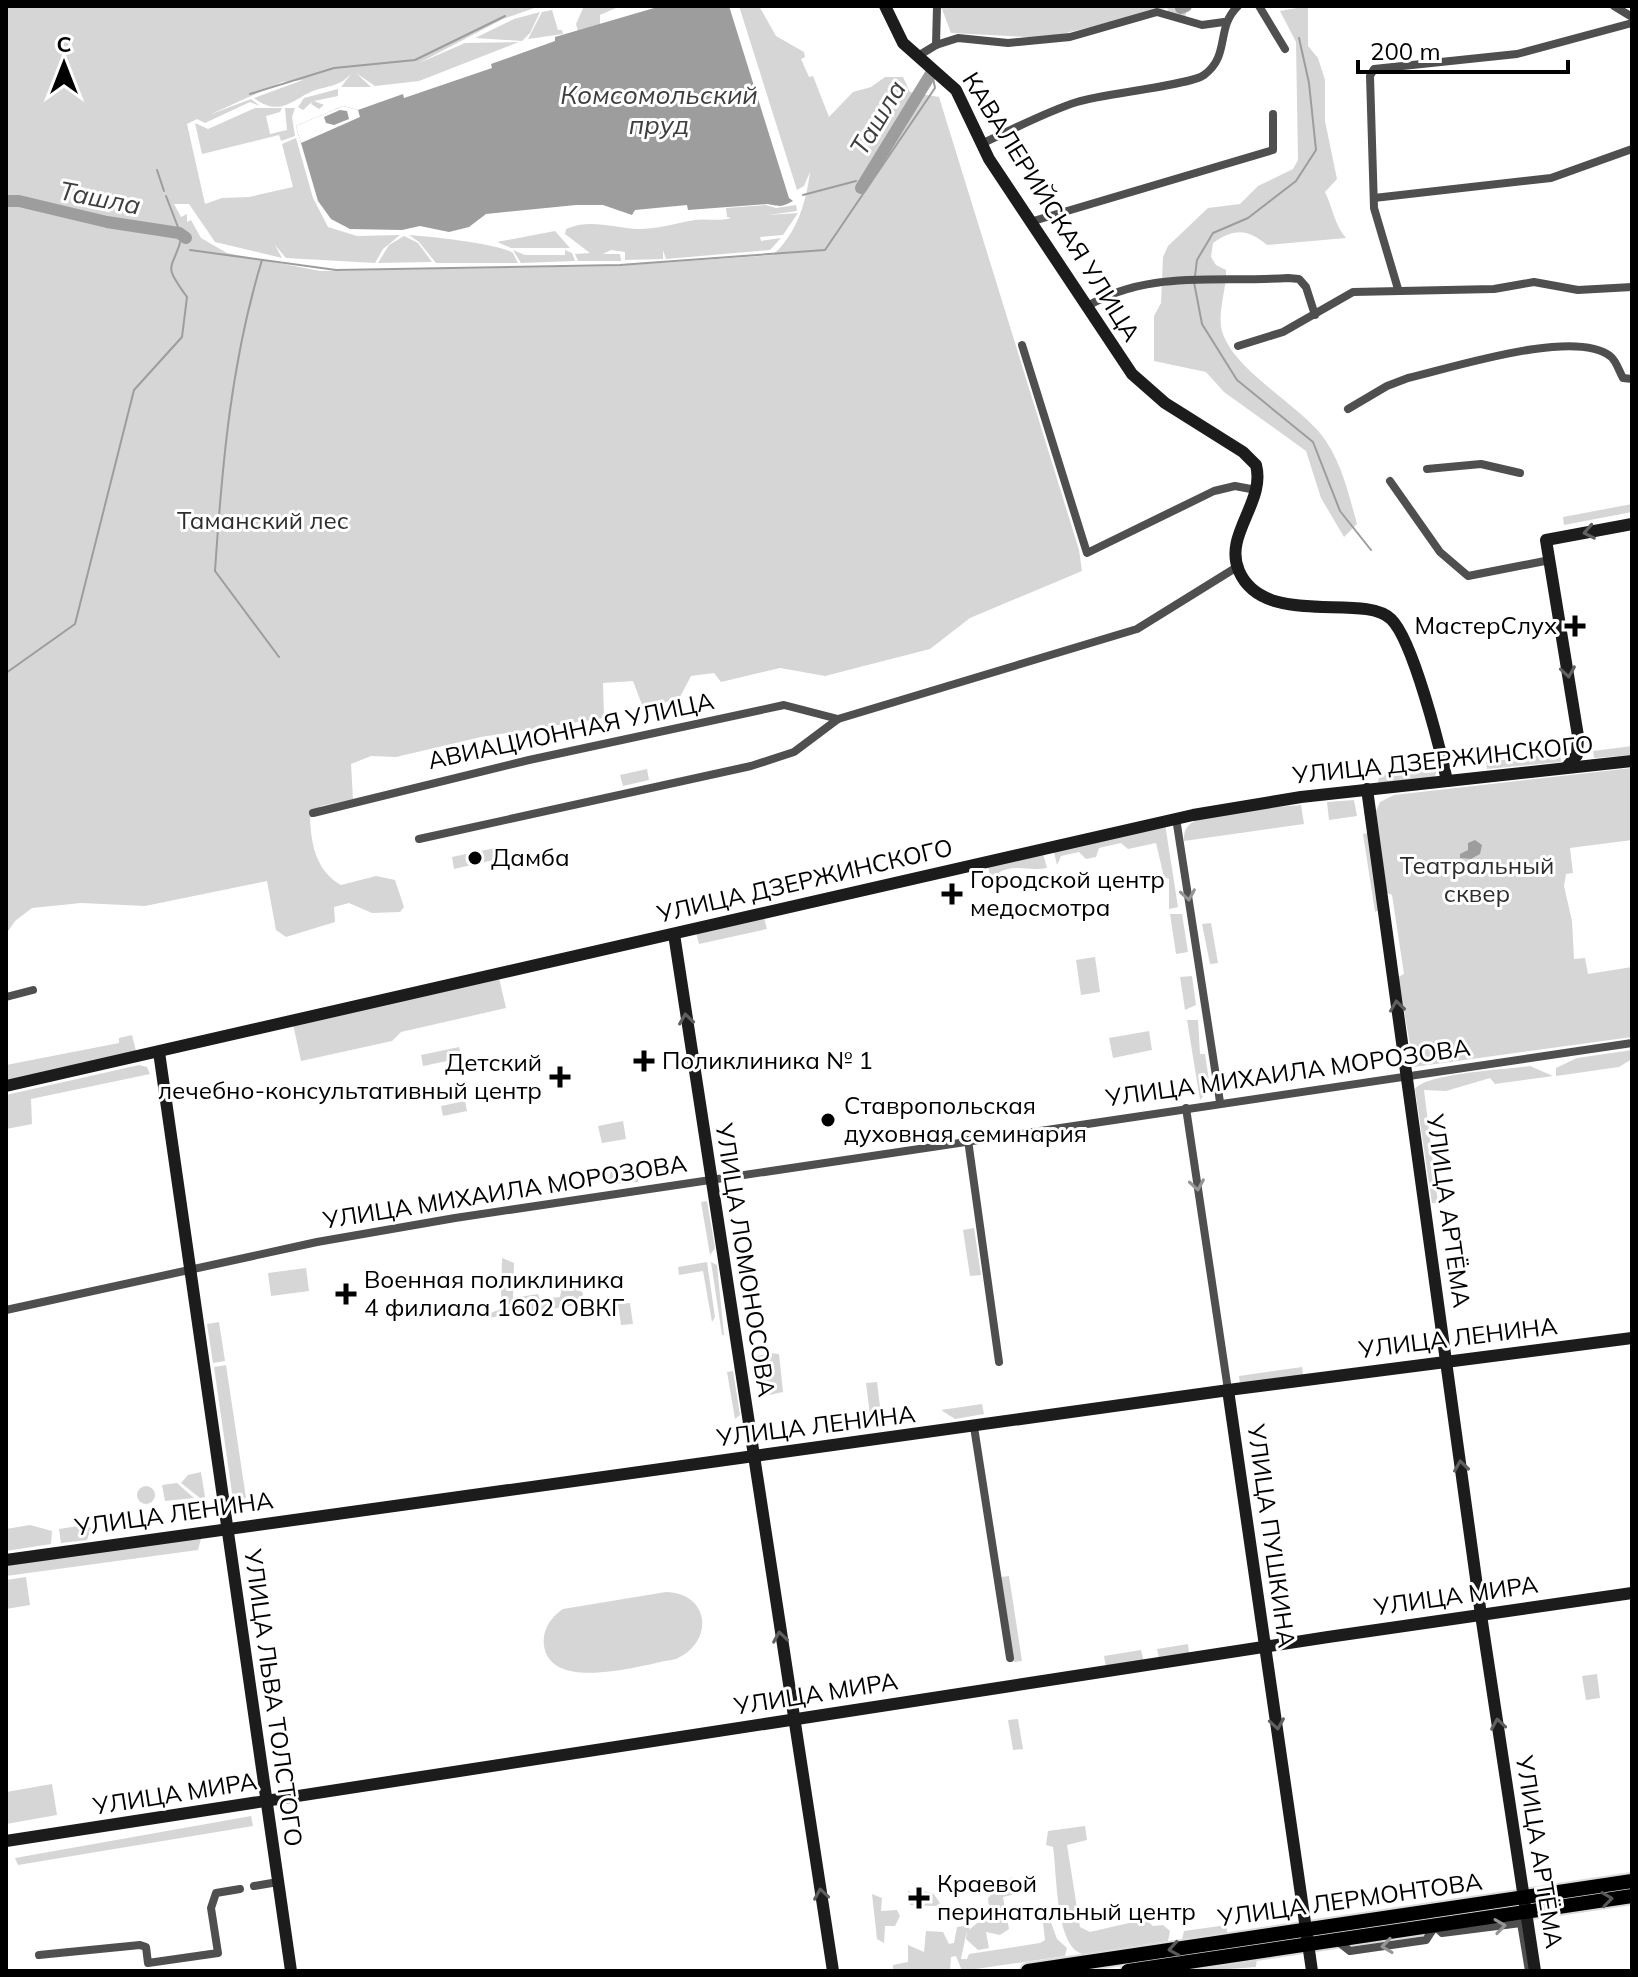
<svg xmlns="http://www.w3.org/2000/svg" width="1638" height="1977" viewBox="0 0 1638 1977" font-family="Mulish,sans-serif">
<style>
.green{fill:#d6d6d6}
.water{fill:#9d9d9d}
.pier{fill:#fff;fill-rule:evenodd}
.lines{fill:none;stroke-linecap:round;stroke-linejoin:round}
.stream{stroke:#9d9d9d;stroke-width:2}
.river{stroke:#9d9d9d;stroke-width:12}
.primary-casing{stroke:#dbdbdb;stroke-width:18}
.street{stroke:#4f4f4f;stroke-width:8}
.secondary{stroke:#1c1c1c;stroke-width:12}
.primary{stroke:#000;stroke-width:14}
.oneway{stroke:#606060}
.oneway2{stroke:#959595}
.oneway3{stroke:#595959}
.poi-dot{fill:#000;stroke:#fff;stroke-width:3}
.labels{text-anchor:middle;stroke-width:6;stroke-linejoin:round;paint-order:stroke}
.street-label{font-size:24px;fill:#000;stroke:#fff}
.park-label{font-size:24px;fill:#2d2d2d;stroke:#fff}
.poi-label{font-size:24px;fill:#000;stroke:#fff;text-anchor:start}
.water-label{font-size:26px;font-style:italic;fill:#3e3e3e;stroke:#fff}
</style>
<rect width="100%" height="100%" fill="#fff"/>
<g class="green">
<path d="M6 6H540L503 19 419 63 465 43 519 42 419 81 375 86 356 73 371 87H341L352 73C339 87 330 85 313 91 293 99 280 118 254 98L303 80 282 82 209 115 251 99 260 106 250 102 205 123 197 119 187 124 205 204 222 198 249 197 293 187 282 144 296 138 313 198 328 227 357 236 400 235 383 249 375 263 286 258 275 245 282 258 215 242 189 204H174L181 217 187 214V222L191 220 201 238 227 253 320 271 615 266 773 255C797 233 806 203 810 172L804 186 797 190 739 6H759L776 36 804 52 805 57 801 59 809 77 813 76 829 117 853 92 871 87 885 77H903L910 92 939 97 1079 550 1082 571 970 618 930 649 825 676 780 668 721 682 714 673 691 676 680 697 644 710 633 681 603 683 604 718 481 737 396 757 371 756 351 764 353 799 321 806 310 818C311 844 316 871 341 885L376 876 395 880 404 907 400 912 372 913 349 903 334 907 335 922 286 937 276 930 267 881 145 906 81 903 32 908 15 921 6 934Z"/>
<path d="M584 6 616 8 600 15V25L578 31 576 24Z"/>
<path d="M930 6H1188L1185 18 1169 15 1167 8 1046 38 951 33 942 9Z"/>
<path d="M1308 6V46L1318 58 1325 80V121L1337 179 1325 192C1333 208 1334 224 1346 238L1267 245C1248 229 1234 228 1213 243L1211 257 1216 265 1226 270C1227 288 1217 312 1222 331 1233 369 1293 401 1320 433 1341 459 1348 492 1357 524L1344 537 1321 498 1306 451 1224 392 1206 372 1154 361V316L1161 303 1163 257 1168 246 1208 208 1240 204 1258 186 1293 169 1298 160 1296 42 1280 11Z"/>
<path d="M552 10 558 30H562L563 34 528 39 542 12Z"/>
<path d="M540 12 530 33 522 41 475 38 514 19Z"/>
<path d="M338 89V96L314 101 324 105 319 109 311 104 313 101 303 110 298 107 304 98Z"/>
<path d="M255 108H282L280 112 266 116 270 134 287 130 285 108H295L292 117 295 136 281 141 279 135 202 154 195 123 208 129Z"/>
<path d="M766 205 776 208 796 205 797 211 768 215 798 213 783 235 760 237 761 241 781 238 770 250 666 259 663 250V259L625 260V252L611 250 603 254H620L621 261H578L575 254 590 253 565 234 566 229C590 218 614 228 639 229 658 229 676 223 695 220 707 218 718 222 731 218L727 217 726 208Z"/>
<path d="M555 231 570 248H511L497 242Z"/>
<path d="M409 235C428 236 500 244 513 253L518 263H436L419 242Z"/>
<path d="M404 236 418 243 432 262 378 263 389 245Z"/>
<path d="M513 250 525 255H565V250L572 253 575 261 521 263Z"/>
<path d="M1632 504V512L1564 525 1563 517Z"/>
<path d="M1632 746V755L1594 758 1593 751Z"/>
<path d="M1560 753 1561 762 1487 769 1486 762Z"/>
<path d="M1437 768 1435 777 1378 784 1379 775Z"/>
<path d="M1632 768V840L1570 848 1573 873 1566 874 1564 886 1572 921 1574 959 1585 958 1588 974 1632 967V1037L1414 1067 1398 977 1404 974 1392 895 1387 893 1376 811 1380 802 1394 795Z"/>
<path d="M647 769 649 780 623 786 620 775Z"/>
<path d="M1354 800 1357 816 1329 820 1327 802Z"/>
<path d="M1301 805 1304 824 1184 841C1184 835 1184 829 1190 824 1204 812 1279 807 1301 805Z"/>
<path d="M1165 824 1178 907 1169 909V879L1164 877 1156 843 1128 849 1121 843 1099 848 1096 857 1086 859 1079 852 1061 856 1057 865 1053 848Z"/>
<path d="M1368 833 1379 910 1375 912 1363 834Z"/>
<path d="M495 848 498 859 454 869 452 857Z"/>
<path d="M1042 850 1047 868C1026 872 1007 860 991 880L987 863Z"/>
<path d="M1170 914H1182L1188 952 1176 954Z"/>
<path d="M764 918 767 929 699 944 696 932Z"/>
<path d="M1211 923 1218 963 1210 964 1202 924Z"/>
<path d="M1095 957 1100 992 1081 995 1076 960Z"/>
<path d="M1192 976 1196 1005 1185 1010 1180 977Z"/>
<path d="M499 978 506 1008 401 1032 392 1041 301 1061 293 1024Z"/>
<path d="M1187 1020H1198L1200 1054H1205L1210 1087 1200 1100Z"/>
<path d="M1149 1031 1152 1050 1113 1058 1109 1038Z"/>
<path d="M132 1035 137 1055 6 1085V1065L119 1043V1038Z"/>
<path d="M459 1047 462 1058 423 1066 421 1055Z"/>
<path d="M1632 1050V1059L1619 1067 1556 1076V1068L1577 1058Z"/>
<path d="M139 1065 147 1067 150 1074 31 1099 32 1124 6 1129V1095Z"/>
<path d="M1530 1066 1553 1076 1495 1084 1490 1078 1446 1091 1424 1090 1438 1203H1432L1415 1089C1428 1073 1503 1070 1530 1066Z"/>
<path d="M465 1101 467 1111 443 1116 441 1106Z"/>
<path d="M623 1121 626 1139 602 1143 598 1126Z"/>
<path d="M638 1169V1182L613 1184 609 1180 611 1171Z"/>
<path d="M707 1201 715 1248 710 1255 701 1202Z"/>
<path d="M974 1228 981 1275 970 1276 963 1230Z"/>
<path d="M502 1258 514 1263 513 1298 538 1294 540 1299 560 1297 562 1286 570 1282 583 1293 582 1299 571 1306 487 1318V1314L511 1306 501 1298Z"/>
<path d="M707 1262 715 1317 712 1322 703 1271 679 1275 678 1267Z"/>
<path d="M711 1262 717 1265 724 1335H722Z"/>
<path d="M306 1268 309 1291 271 1296 268 1273Z"/>
<path d="M630 1303 633 1324 621 1325 618 1304Z"/>
<path d="M219 1322 225 1361 213 1363 207 1324Z"/>
<path d="M770 1353 779 1354 783 1392 760 1397 753 1357Z"/>
<path d="M226 1365 246 1498 233 1500 214 1367Z"/>
<path d="M1302 1367 1303 1375 1240 1384 1239 1376Z"/>
<path d="M733 1371 740 1415 735 1419 727 1372Z"/>
<path d="M877 1382 881 1414 870 1415 866 1383Z"/>
<path d="M982 1404 984 1414 955 1419 941 1410Z"/>
<path d="M201 1472 205 1497 200 1498 181 1483 188 1475Z"/>
<path d="M177 1483 194 1498 165 1501 162 1485Z"/>
<circle cx="146" cy="1495" r="9"/>
<path d="M30 1525 52 1531 51 1544 6 1551V1529Z"/>
<path d="M85 1525 91 1528 87 1540 61 1543 59 1529Z"/>
<path d="M191 1537 201 1539 198 1550 6 1576V1566Z"/>
<path d="M1009 1576 1022 1661 1014 1662 1001 1577Z"/>
<path d="M26 1577 30 1605 6 1609V1580Z"/>
<path d="M666 1592C710 1593 715 1642 676 1659 644 1664 552 1694 544 1646 542 1630 550 1618 563 1609Z"/>
<path d="M1188 1644 1189 1653 1159 1658 1157 1649Z"/>
<path d="M1141 1650 1144 1662 1106 1667 1104 1656Z"/>
<path d="M1597 1674 1600 1698 1586 1700 1582 1676Z"/>
<path d="M1018 1719 1023 1749 1013 1750 1008 1720Z"/>
<path d="M52 1784 57 1815 6 1824V1792Z"/>
<path d="M251 1816 253 1826 18 1865 15 1858Z"/>
<path d="M1085 1826 1087 1840 1067 1845 1080 1927 1090 1932 1129 1923 1132 1915 1140 1914 1153 1926 1163 1925 1170 1931 1168 1941 1083 1954C1055 1948 1057 1871 1053 1847L1046 1845 1048 1831Z"/>
<path d="M1012 1877 1020 1885V1893L1003 1897 1009 1929 1000 1935 986 1932 989 1948 978 1950 966 1939 967 1930 961 1959H967L969 1954 1040 1943 1045 1940 1043 1923 1050 1920 1057 1939 1067 1948 1065 1956 962 1971 956 1956 951 1957 950 1971H893V1965L908 1962V1945L924 1952 926 1931 943 1932 949 1944 954 1943 957 1927 971 1925 969 1930 977 1923 990 1920 988 1898 996 1889 1005 1887 1006 1881Z"/>
<path d="M908 1890 913 1895 923 1891 933 1893 940 1903 936 1906 910 1905Z"/>
<path d="M872 1894 882 1898 881 1911 897 1910 900 1916 895 1926H885L884 1943 877 1939Z"/>
<path d="M1227 1925V1934L1182 1939 1184 1931Z"/>
<path d="M1257 1958 1256 1967 1201 1971V1966Z"/>
</g>
<g class="water">
<path d="M661 6H729L789 198 793 201C780 208 780 206 767 204L688 210 687 205 635 210 632 215 603 205H576L486 214 469 227 449 232 420 226 402 230 350 229 331 219 318 201 296 126 343 106 358 110 403 94 404 98 492 68 491 64 555 41V37Z"/>
<path d="M1475 840 1482 845 1480 854 1471 859 1460 858V854L1468 850V843Z"/>
</g>
<path class="pier" d="M343 106 358 110 360 117 301 143 296 126ZM340 110 347 111 349 119 334 125 326 123 324 117Z"/>
<g class="lines">
<g class="stream">
<path d="M250 94 334 68 415 60 505 16"/>
<path d="M157 170 164 191"/>
<path d="M863 179 867 178"/>
<path d="M803 195 856 181"/>
<path d="M166 196 181 235"/>
<path d="M190 250 336 270 620 265 825 250 935 88 933 78"/>
<path d="M262 260C231 361 222 466 215 571L279 657"/>
<path d="M1195 276 1197 260 1213 233 1248 218 1296 181 1316 150 1309 83 1299 38"/>
<path d="M1194 282 1202 324 1237 380 1313 442 1340 511 1371 550"/>
<path d="M6 673 75 624 134 390 182 337 187 297C161 261 173 272 182 236"/>
</g>
<g class="river">
<path d="M1181 8 1186 6"/>
<path d="M861 188 932 72"/>
<path d="M6 201H19L107 222 179 233 186 238"/>
</g>
<g class="primary-casing">
<g id="primary">
<path d="M1028 1971 1632 1881"/>
<path d="M1128 1971 1632 1896"/>
</g>
</g>
<g class="street">
<path d="M1259 6 1285 49"/>
<path d="M1614 6 1632 17"/>
<path d="M936 45 937 6"/>
<path d="M918 56 936 45 958 38 1008 43 1070 37 1157 12 1202 25 1224 22"/>
<path d="M981 144C1012 130 1045 112 1077 102 1102 94 1191 85 1204 75 1231 55 1215 28 1238 6"/>
<path d="M1374 198 1551 178 1632 149"/>
<path d="M1030 222 1273 150V114"/>
<path d="M1398 289 1374 208 1370 76 1374 69 1517 54 1632 23"/>
<path d="M1086 307C1148 269 1218 283 1288 278L1299 279 1306 287 1315 315"/>
<path d="M1022 345 1087 553 1214 491 1235 486 1256 490"/>
<path d="M1238 346 1283 332 1353 292 1494 289 1534 282 1578 290 1632 287"/>
<path d="M1348 409 1387 386 1408 378C1452 368 1574 328 1610 356 1616 360 1619 371 1623 378L1632 379"/>
<path d="M1427 469 1481 464 1520 473"/>
<path d="M1390 481 1440 552 1468 576 1550 560"/>
<path d="M313 813 529 760 784 705 838 719"/>
<path d="M1176 818 1220 1102"/>
<path d="M419 839 751 766 794 752 838 719 1137 629 1237 567"/>
<path d="M6 997 33 990"/>
<path d="M1186 1108 1228 1390"/>
<path d="M968 1140 999 1362"/>
<path d="M6 1310 317 1242 455 1218 1632 1043"/>
<path d="M974 1427 1010 1658"/>
<path d="M254 1886 278 1882"/>
<path d="M1336 1940 1350 1951 1426 1940 1435 1926 1442 1933 1521 1923 1529 1971"/>
<path d="M39 1955 140 1945 146 1947 148 1963 218 1953 211 1908 216 1893 240 1889"/>
</g>
<g class="secondary">
<path d="M885 6 903 43 956 90 989 159 1132 374 1165 403 1243 452 1256 465C1266 502 1223 535 1239 571 1264 629 1363 592 1391 619 1413 640 1440 748 1447 781"/>
<path d="M1566 768 1577 755 1578 736 1546 540 1632 524"/>
<path d="M1367 789 1481 1615 1535 1971"/>
<path d="M674 934 833 1971"/>
<path d="M159 1052 291 1971"/>
<path d="M6 1086 1193 815 1301 797 1632 761"/>
<path d="M1228 1390 1312 1971"/>
<path d="M6 1560 1236 1389 1632 1338"/>
<path d="M6 1841 1328 1637 1632 1593"/>
</g>
<use href="#primary" class="primary"/>
</g>
<defs><path id="oneway-chevron" d="M-2-3.5L2.5 0L-2 3.5" fill="none" stroke-width="1.6" stroke-linecap="round" stroke-linejoin="round" transform="scale(2)"/></defs>
<g class="oneway">
<use href="#oneway-chevron" transform="translate(1589 532) rotate(169)"/>
<use href="#oneway-chevron" transform="translate(1568 672) rotate(81)"/>
<use href="#oneway-chevron" transform="translate(1397 1006) rotate(-98)"/>
<use href="#oneway-chevron" transform="translate(686 1019) rotate(-98)"/>
<use href="#oneway-chevron" transform="translate(1461 1466) rotate(-98)"/>
<use href="#oneway-chevron" transform="translate(780 1637) rotate(-99)"/>
<use href="#oneway-chevron" transform="translate(1277 1724) rotate(81)"/>
<use href="#oneway-chevron" transform="translate(1498 1724) rotate(-99)"/>
<use href="#oneway-chevron" transform="translate(821 1894) rotate(-99)"/>
</g>
<g class="oneway2">
<use href="#oneway-chevron" transform="translate(1188 895) rotate(81)"/>
<use href="#oneway-chevron" transform="translate(1197 1185) rotate(81)"/>
<use href="#oneway-chevron" transform="translate(1500 1926) rotate(-8)"/>
<use href="#oneway-chevron" transform="translate(1387 1946) rotate(172)"/>
</g>
<g class="oneway3">
<use href="#oneway-chevron" transform="translate(1607 1899) rotate(-8)"/>
<use href="#oneway-chevron" transform="translate(1174 1949) rotate(171)"/>
</g>
<g class="poi-dot">
<path d="M1571 614h8v8h8v8h-8v8h-8v-8h-8v-8h8z"/>
<circle cx="475" cy="858" r="8"/>
<path d="M948 882h8v8h8v8h-8v8h-8v-8h-8v-8h8z"/>
<path d="M640 1049h8v8h8v8h-8v8h-8v-8h-8v-8h8z"/>
<path d="M556 1065h8v8h8v8h-8v8h-8v-8h-8v-8h8z"/>
<circle cx="828" cy="1120" r="8"/>
<path d="M342 1282h8v8h8v8h-8v8h-8v-8h-8v-8h8z"/>
<path d="M915 1886h8v8h8v8h-8v8h-8v-8h-8v-8h8z"/>
</g>
<g class="labels">
<g class="street-label">
<text transform="translate(1051 207) rotate(58)" y="8">КАВАЛЕРИЙСКАЯ УЛИЦА</text>
<text transform="translate(571 731) rotate(-12)" y="8">АВИАЦИОННАЯ УЛИЦА</text>
<text transform="translate(1443 760) rotate(-6)" y="8">УЛИЦА ДЗЕРЖИНСКОГО</text>
<text transform="translate(805 881) rotate(-13)" y="8">УЛИЦА ДЗЕРЖИНСКОГО</text>
<text transform="translate(1288 1073) rotate(-8)" y="8">УЛИЦА МИХАИЛА МОРОЗОВА</text>
<text transform="translate(505 1192) rotate(-9)" y="8">УЛИЦА МИХАИЛА МОРОЗОВА</text>
<text transform="translate(1448 1211) rotate(82)" y="8">УЛИЦА АРТЁМА</text>
<text transform="translate(745 1260) rotate(81)" y="8">УЛИЦА ЛОМОНОСОВА</text>
<text transform="translate(1458 1338) rotate(-7)" y="8">УЛИЦА ЛЕНИНА</text>
<text transform="translate(816 1426) rotate(-7)" y="8">УЛИЦА ЛЕНИНА</text>
<text transform="translate(174 1514) rotate(-8)" y="8">УЛИЦА ЛЕНИНА</text>
<text transform="translate(1271 1536) rotate(82)" y="8">УЛИЦА ПУШКИНА</text>
<text transform="translate(1456 1596) rotate(-8)" y="8">УЛИЦА МИРА</text>
<text transform="translate(816 1694) rotate(-9)" y="8">УЛИЦА МИРА</text>
<text transform="translate(273 1698) rotate(82)" y="8">УЛИЦА ЛЬВА ТОЛСТОГО</text>
<text transform="translate(175 1794) rotate(-9)" y="8">УЛИЦА МИРА</text>
<text transform="translate(1539 1852) rotate(81)" y="8">УЛИЦА АРТЁМА</text>
<text transform="translate(1350 1900) rotate(-8)" y="8">УЛИЦА ЛЕРМОНТОВА</text>
</g>
<g class="park-label">
<text x="263" y="529">Таманский лес</text>
<text x="1477" y="874">Театральный<tspan x="1477" dy="28">сквер</tspan></text>
</g>
<g class="poi-label">
<text x="1557" y="634" text-anchor="end">МастерСлух</text>
<text x="491" y="866">Дамба</text>
<text x="970" y="888">Городской центр<tspan x="970" dy="28">медосмотра</tspan></text>
<text x="662" y="1069">Поликлиника № 1</text>
<text x="542" y="1071" text-anchor="end">Детский<tspan x="542" dy="28">лечебно-консультативный центр</tspan></text>
<text x="844" y="1114">Ставропольская<tspan x="844" dy="28">духовная семинария</tspan></text>
<text x="364" y="1288">Военная поликлиника<tspan x="364" dy="28">4 филиала 1602 ОВКГ</tspan></text>
<text x="937" y="1892">Краевой<tspan x="937" dy="28">перинатальный центр</tspan></text>
</g>
<g class="water-label">
<text x="659" y="104">Комсомольский<tspan x="659" dy="30">пруд</tspan></text>
<text transform="translate(878 118) rotate(-59)" y="9">Ташла</text>
<text transform="translate(100 198) rotate(11)" y="9">Ташла</text>
</g>
</g>
<rect width="1638" height="1977" fill="none" stroke="#000000" stroke-width="16"/>
<g transform="translate(64 64)" stroke="#ffffff" stroke-width="6" paint-order="stroke">
<path d="M0-6L14 30L0 20L-14 30Z" fill="#000000"/>
<text y="-12" font-size="22" font-weight="bold" text-anchor="middle" fill="#000000">С</text>
</g>
<path d="M1358 60v12h210v-12" fill="none" stroke="#000000" stroke-width="4"/>
<text x="1370" y="60" font-size="24" fill="#000000" stroke="#ffffff" stroke-width="6" paint-order="stroke">200 m</text>
</svg>
